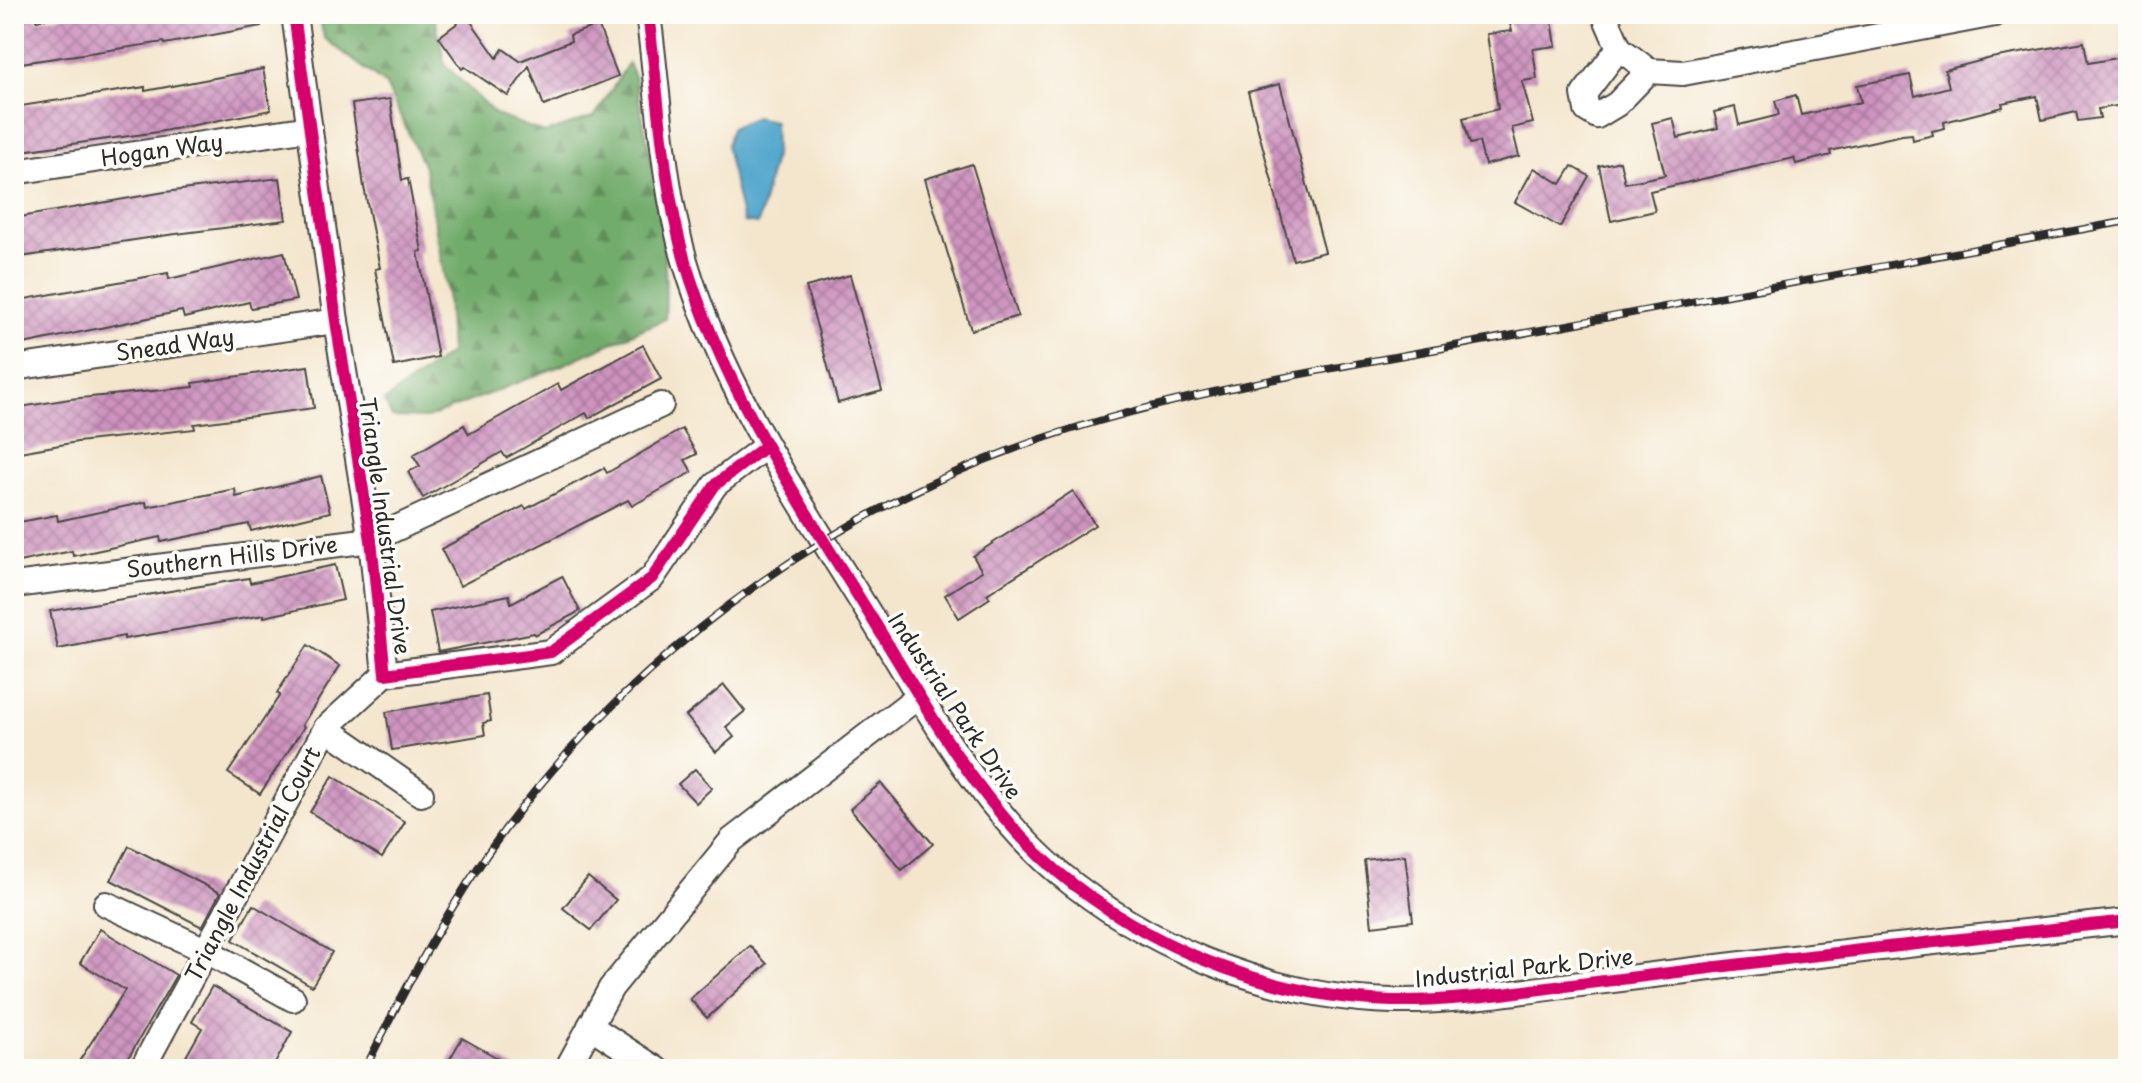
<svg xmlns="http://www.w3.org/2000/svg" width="2142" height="1083" viewBox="0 0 2142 1083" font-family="'Playpen Sans',sans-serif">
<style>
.forest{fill:url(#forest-firs);stroke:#4e6c4c;stroke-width:2}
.water{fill:#50a5cc;stroke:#3e687c;stroke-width:2}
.building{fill:url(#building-cross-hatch)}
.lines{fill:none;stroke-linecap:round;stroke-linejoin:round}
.minor-casing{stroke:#494743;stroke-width:28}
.minor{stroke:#fff;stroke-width:24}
.rail-casing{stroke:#2b2b2b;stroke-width:8}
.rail{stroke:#fdfcf7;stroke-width:5;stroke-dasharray:15;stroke-linecap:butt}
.cycleway-casing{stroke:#fdfcf7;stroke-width:17}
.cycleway{stroke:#d6006c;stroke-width:12}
.labels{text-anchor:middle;stroke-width:7;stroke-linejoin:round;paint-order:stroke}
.street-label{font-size:22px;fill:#2b2b2b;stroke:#fdfcf7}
</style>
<defs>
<pattern id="forest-firs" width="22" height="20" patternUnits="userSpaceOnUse" patternTransform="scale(2)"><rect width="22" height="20" fill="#72ac6c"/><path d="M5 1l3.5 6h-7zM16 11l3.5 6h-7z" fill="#5e8c59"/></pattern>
<pattern id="building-cross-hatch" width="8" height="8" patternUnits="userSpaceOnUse" patternTransform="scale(2)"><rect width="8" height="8" fill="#ce93bf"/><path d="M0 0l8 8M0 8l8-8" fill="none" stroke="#a7789b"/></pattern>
</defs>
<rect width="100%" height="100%" fill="#fdfcf7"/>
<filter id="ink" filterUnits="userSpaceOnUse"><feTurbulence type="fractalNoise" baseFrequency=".0125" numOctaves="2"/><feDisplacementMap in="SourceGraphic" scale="16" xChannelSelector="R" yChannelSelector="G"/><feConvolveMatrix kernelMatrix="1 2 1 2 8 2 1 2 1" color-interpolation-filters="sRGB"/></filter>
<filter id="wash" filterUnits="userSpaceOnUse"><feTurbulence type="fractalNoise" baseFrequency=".006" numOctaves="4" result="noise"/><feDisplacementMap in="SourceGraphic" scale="32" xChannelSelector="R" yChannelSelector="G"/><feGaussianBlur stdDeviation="1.8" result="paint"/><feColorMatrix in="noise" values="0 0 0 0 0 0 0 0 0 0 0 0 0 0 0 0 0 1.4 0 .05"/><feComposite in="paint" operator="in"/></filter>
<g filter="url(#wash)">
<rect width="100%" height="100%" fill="#f4e6cd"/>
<path class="forest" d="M319 14H434L445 65 496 115 545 133 595 116 628 63 634 76C650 152 670 241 665 319L560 366 427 418 392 417 384 401 450 353 447 292 425 169 386 85 324 38Z"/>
<path class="water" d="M755 117 774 121 775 153 758 224 743 222 726 147 731 128Z"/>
<g id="blocks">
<g class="building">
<path d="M72 14H258L261 26 165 44 164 42 14 64V19L35 15 36 20Z"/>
<path d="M1507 14H1551L1556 46 1533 49 1537 79 1522 81 1533 123 1512 128 1519 156 1485 165 1479 142 1470 144 1463 118 1498 109 1487 34 1512 31Z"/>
<path d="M467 16 497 58 503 49 520 61 571 41 570 35 598 25 618 76 544 106 529 66 508 96 465 67 462 69 439 37Z"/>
<path d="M2084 42 2088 63 2128 56V104L2098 109 2100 118 2078 121 2076 112 2042 120 2037 96 2002 103 2003 107 1944 122 1945 128 1932 131 1933 135 1913 140 1912 134 1902 135 1830 151 1831 155 1796 164 1794 158 1650 191 1655 211 1611 221 1599 166 1620 161 1625 183 1665 175 1652 123 1673 118 1678 138 1718 128 1714 112 1735 107 1739 125 1779 115 1775 101 1796 95 1801 115 1861 102 1857 85 1910 75 1915 96 1949 87 1945 70 1991 58Z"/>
<path d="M263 69 271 110 158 132 14 152V107L145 87V91Z"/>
<path d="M1280 84 1325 252 1293 260 1248 92Z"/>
<path d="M390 99 402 180 408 179 422 251 418 252 438 357 394 366 375 269 380 268 364 187 352 104Z"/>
<path d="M972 164 1018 316 971 330 925 179Z"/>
<path d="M1572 166 1589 176 1560 227 1515 202 1534 168 1561 184Z"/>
<path d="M280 178 286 220 168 235 14 258V218L165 192Z"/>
<path d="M284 252 296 300 251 308 249 302 184 318 182 311 14 346V301L168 273 169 279Z"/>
<path d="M850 275 882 391 838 403 806 287Z"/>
<path d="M643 345 661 379 589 418 586 413 506 458 502 452 423 498 408 472 420 466 413 455 464 425 469 434 558 384 561 390Z"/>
<path d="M308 366 314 408 194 424 195 429 77 442 14 453V408L70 399 194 387 193 383Z"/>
<path d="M682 429 697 454 685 460 692 472 632 506 628 500 460 586 441 549 524 506 526 509 604 468 607 473Z"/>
<path d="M321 476 330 512 251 531 249 524 161 542 160 537 73 556 72 551 14 563V523L57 515 58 521 146 502 147 507 235 489 236 497Z"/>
<path d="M1073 491 1095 525 987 594 990 598 959 618 945 595 982 571 973 556Z"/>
<path d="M335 565 343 600 264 617V615L124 639V636L58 649 50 611 249 578 250 583Z"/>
<path d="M562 576 580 611 535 635 534 633 438 652 430 612 509 595 511 603Z"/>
<path d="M308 645 340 666 302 725 304 727 260 794 228 773 280 695 277 693Z"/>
<path d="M724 685 745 711 726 727 734 737 716 752 686 716Z"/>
<path d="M487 695 491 721 483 723 485 735 392 750 386 712Z"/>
<path d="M695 769 712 788 696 803 678 784Z"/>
<path d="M333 776 405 822 382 858 310 812Z"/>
<path d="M881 783 933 844 902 870 850 809Z"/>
<path d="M129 846 220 893 202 927 111 880Z"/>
<path d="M1405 855 1413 921 1372 926 1364 860Z"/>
<path d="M588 877 616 900 591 930 563 908Z"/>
<path d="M253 905 332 952 312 986 233 940Z"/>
<path d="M100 929 176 975 122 1069H88L78 1063 125 990 80 963Z"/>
<path d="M750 946 767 964 707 1018 690 999Z"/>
<path d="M212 986 292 1032 272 1069H179L202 1028 192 1022Z"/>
<path d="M462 1038 517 1069H444Z"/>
</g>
</g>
</g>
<g filter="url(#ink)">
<use href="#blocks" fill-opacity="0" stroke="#494743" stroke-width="2"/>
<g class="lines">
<g class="minor-casing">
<g id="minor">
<path d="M294 14 336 321 371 540 385 674 551 652 652 578 715 485 766 446"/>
<path d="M648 14C659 96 662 182 685 261 724 392 802 505 873 620 931 714 985 817 1074 885 1164 954 1278 998 1392 1001 1444 1002 1496 995 1548 988 1610 980 1672 973 1734 965 1865 949 1997 935 2128 921"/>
<path d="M1604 14 1619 48 1649 71 1683 73 1995 14"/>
<path d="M1619 48 1584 94 1587 110 1597 116 1617 104 1649 71"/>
<path d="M14 172 310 128"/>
<path d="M14 368 336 321"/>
<path d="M14 585 371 540 661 405"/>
<path d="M326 728 421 794"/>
<path d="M106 904 207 951 293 999"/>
<path d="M590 1026 656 1069"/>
<path d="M142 1069 326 728 385 674"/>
<path d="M567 1069 611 988 732 840 920 695"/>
</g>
</g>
<use href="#minor" class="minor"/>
<g class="rail-casing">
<path id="rail" d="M365 1069C406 986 450 903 506 828 645 642 850 497 1072 429 1207 387 1348 366 1487 340 1700 300 1914 260 2128 221"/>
</g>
<use href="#rail" class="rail"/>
<g class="cycleway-casing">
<g id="cycleway">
<path d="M294 14 336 321 371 540 385 674 551 652 652 578 715 485 766 446"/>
<path d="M648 14C659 96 662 182 685 261 724 392 802 505 873 620 931 714 985 817 1074 885 1164 954 1278 998 1392 1001 1444 1002 1496 995 1548 988 1610 980 1672 973 1734 965 1865 949 1997 935 2128 921"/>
</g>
</g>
<use href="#cycleway" class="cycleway"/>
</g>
</g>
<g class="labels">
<g class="street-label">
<text transform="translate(162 150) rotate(-8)" y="8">Hogan Way</text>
<text transform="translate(175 345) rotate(-8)" y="8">Snead Way</text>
<text transform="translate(385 526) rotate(82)" y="8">Triangle Industrial Drive</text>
<text transform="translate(232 557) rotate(-7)" y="8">Southern Hills Drive</text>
<text transform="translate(955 706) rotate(56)" y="8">Industrial Park Drive</text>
<text transform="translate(253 864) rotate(-62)" y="8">Triangle Industrial Court</text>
<text transform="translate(1524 968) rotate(-6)" y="8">Industrial Park Drive</text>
</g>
</g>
<rect width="2142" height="1083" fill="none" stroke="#fdfcf7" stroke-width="48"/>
</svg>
